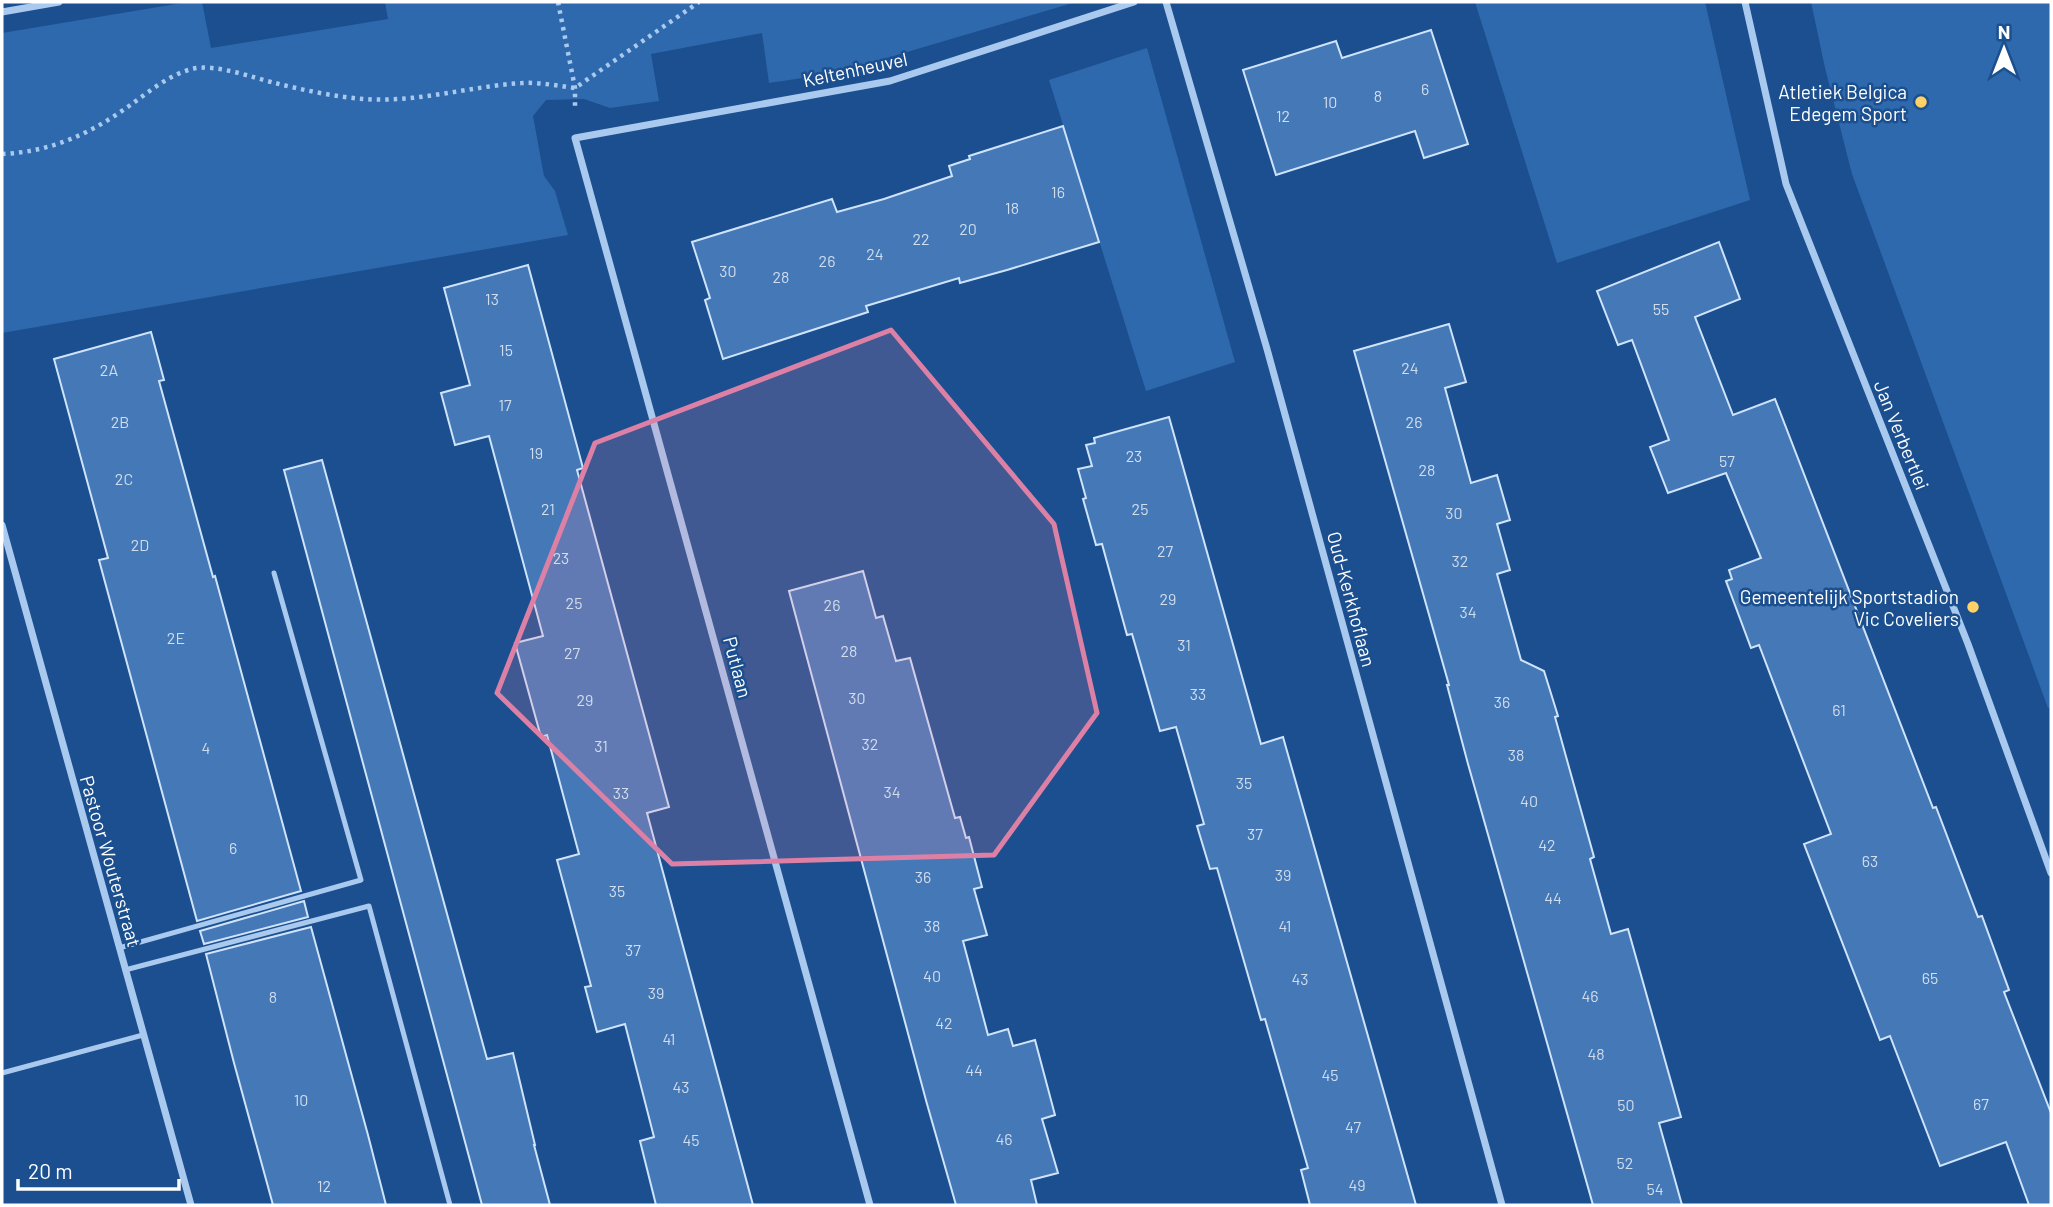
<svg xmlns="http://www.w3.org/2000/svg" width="2053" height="1207" font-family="Barlow,sans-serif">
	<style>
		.green { fill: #2e69ad }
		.building { fill: #4478b7; stroke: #cfe3fa; stroke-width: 2 }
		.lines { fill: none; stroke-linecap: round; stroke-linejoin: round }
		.path { stroke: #a9c9ee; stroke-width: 4.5; stroke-dasharray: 3.5 5; stroke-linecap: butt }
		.service { stroke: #a9c9ee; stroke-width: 5 }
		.minor { stroke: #a9c9ee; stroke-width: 7 }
		.marked { fill: #dd80a5; fill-opacity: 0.2; stroke: #dd80a5; stroke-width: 5; stroke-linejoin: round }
		.poi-dot { fill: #ffd166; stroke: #1b4f8f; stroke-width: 2.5 }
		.labels { text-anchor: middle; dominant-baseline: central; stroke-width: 5; stroke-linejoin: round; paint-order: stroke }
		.number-label { font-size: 16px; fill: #d0dded }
		.street-label { font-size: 19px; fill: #fff; stroke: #1b4f8f }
		.poi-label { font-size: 19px; fill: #fff; stroke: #1b4f8f; text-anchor: end }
	</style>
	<rect width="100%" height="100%" fill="#1b4f8f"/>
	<!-- green -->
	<g class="green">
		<path d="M188 2H202L211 48 388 19 385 2H1076L836 73 769 83 762 33 651 54 659 101 610 108 584 99 546 100 533 116 544 176 555 191 568 235 2 333V33Z"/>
		<path d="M1475 2H1705L1750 200 1557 263Z"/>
		<path d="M1811 2H2051V707L2048 708 1852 174 1825 68Z"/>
		<path d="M1147 48 1235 362 1146 391 1049 80Z"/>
	</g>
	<!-- building -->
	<g class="building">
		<path d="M1431 30 1468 144 1424 158 1415 131 1276 175 1243 70 1336 41 1342 58Z"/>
		<path d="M1063 126 1099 242 1007 270 960 283 959 278 866 306 868 312 723 359 705 300 710 298 692 242 832 199 837 212 884 199 952 176 949 166 970 159 969 156Z"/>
		<path d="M1719 242 1740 299 1695 317 1733 415 1775 399 1933 808 1936 807 1978 917 1982 916 2009 990 2004 992 2051 1113V1205H2029L2006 1142 1940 1166 1890 1036 1880 1040 1804 844 1831 834 1759 645 1751 648 1726 581 1732 579 1729 570 1761 558 1726 473 1668 493 1650 447 1669 440 1632 340 1618 345 1597 291Z"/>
		<path d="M528 265 583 468 577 470 669 807 647 813 753 1205H656L640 1141 654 1137 625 1024 597 1032 585 987 591 986 557 860 579 854 547 735 541 737 515 643 543 636 489 436 455 445 441 393 470 385 444 288Z"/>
		<path d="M1449 324 1466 382 1445 388 1471 483 1497 475 1510 520 1497 524 1510 570 1497 574 1521 660 1544 671 1558 716 1555 717 1594 857 1590 859 1611 934 1628 929 1681 1117 1659 1123 1682 1205H1593L1468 764 1447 685H1449L1354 351Z"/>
		<path d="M151 332 164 380 159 381 213 577 215 576 301 891 197 921 99 560 108 558 54 359Z"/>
		<path d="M1169 417 1261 744 1283 737 1416 1205H1310L1301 1170 1308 1168 1265 1019 1261 1020 1217 868 1210 869 1197 826 1204 824 1176 727 1160 731 1132 634 1127 635 1102 544 1096 545 1083 499 1086 498 1078 469 1092 466 1086 445 1095 443 1094 438Z"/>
		<path d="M322 460 487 1059 513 1053 535 1145H534L550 1205H482L284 470Z"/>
		<path d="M863 571 876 618 883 616 896 661 910 658 955 818 960 817 966 838 969 837 982 887 974 889 987 935 963 941 988 1035 1008 1029 1013 1046 1035 1040 1055 1115 1042 1119 1058 1173 1031 1180 1037 1205H956L927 1104 789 591Z"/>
		<path d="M304 901 308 917 204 944 200 931Z"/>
		<path d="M311 927 368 1135 386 1205H273L234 1063 206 954Z"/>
	</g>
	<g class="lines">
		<!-- path -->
		<g class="path">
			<path d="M558 2 575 88V108"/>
			<path d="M2 154C50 152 90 134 129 106 149 92 168 75 192 69 214 63 254 78 275 83 303 90 336 97 364 99 418 103 470 86 523 83 540 82 558 86 575 88L699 2"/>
		</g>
		<!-- service -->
		<g class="service">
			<path d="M119 948 361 880 274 573"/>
			<path d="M125 970 369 906 450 1205"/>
			<path d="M2 1073 143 1035"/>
		</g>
		<!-- minor -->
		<g class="minor">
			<path d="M1166 2 1267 349 1502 1205"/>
			<path d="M1745 2 1786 184 1968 644 2051 873"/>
			<path d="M2 12 59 2"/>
			<path d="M2 525 191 1205"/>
			<path d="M870 1205 575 138 890 81 1134 2"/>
		</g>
	</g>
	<!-- marked area -->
	<path class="marked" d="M891 330 1054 524 1097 713 994 855 672 864 497 693 595 443Z"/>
	<!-- markers -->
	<g class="poi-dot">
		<circle cx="1921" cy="102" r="7"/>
		<circle cx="1973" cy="607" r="7"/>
	</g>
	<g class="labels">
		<!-- number labels -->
		<g class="number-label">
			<text x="1425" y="88">6</text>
			<text x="1378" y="95">8</text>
			<text x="1330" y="101">10</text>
			<text x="1283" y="115">12</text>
			<text x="1058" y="191">16</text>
			<text x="1012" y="207">18</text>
			<text x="968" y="228">20</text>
			<text x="921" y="238">22</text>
			<text x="875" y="253">24</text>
			<text x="827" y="260">26</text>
			<text x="728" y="270">30</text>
			<text x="781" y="276">28</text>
			<text x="492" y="298">13</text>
			<text x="1661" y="308">55</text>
			<text x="506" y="349">15</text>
			<text x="1410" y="367">24</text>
			<text x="109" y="369">2A</text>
			<text x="505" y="404">17</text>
			<text x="120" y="421">2B</text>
			<text x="1414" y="421">26</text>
			<text x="536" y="452">19</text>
			<text x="1134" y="455">23</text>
			<text x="1727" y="460">57</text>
			<text x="1427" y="469">28</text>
			<text x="124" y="478">2C</text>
			<text x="548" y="508">21</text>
			<text x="1140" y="508">25</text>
			<text x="1454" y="512">30</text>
			<text x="140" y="544">2D</text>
			<text x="1165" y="550">27</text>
			<text x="561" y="557">23</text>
			<text x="1460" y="560">32</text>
			<text x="1168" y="598">29</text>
			<text x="574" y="602">25</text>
			<text x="832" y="604">26</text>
			<text x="1468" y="611">34</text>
			<text x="176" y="637">2E</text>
			<text x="1184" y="644">31</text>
			<text x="849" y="650">28</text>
			<text x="572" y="652">27</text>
			<text x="1198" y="693">33</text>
			<text x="857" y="697">30</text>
			<text x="585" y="699">29</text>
			<text x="1502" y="701">36</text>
			<text x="1839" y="709">61</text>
			<text x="870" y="743">32</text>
			<text x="601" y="745">31</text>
			<text x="206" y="747">4</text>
			<text x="1516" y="754">38</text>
			<text x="1244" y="782">35</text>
			<text x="892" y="791">34</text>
			<text x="621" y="792">33</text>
			<text x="1529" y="800">40</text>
			<text x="1255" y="833">37</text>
			<text x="1547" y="844">42</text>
			<text x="233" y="847">6</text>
			<text x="1870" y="860">63</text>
			<text x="1283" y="874">39</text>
			<text x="923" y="876">36</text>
			<text x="617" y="890">35</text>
			<text x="1553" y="897">44</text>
			<text x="932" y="925">38</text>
			<text x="1285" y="925">41</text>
			<text x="633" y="949">37</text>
			<text x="932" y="975">40</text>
			<text x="1930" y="977">65</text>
			<text x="1300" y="978">43</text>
			<text x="656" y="992">39</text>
			<text x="1590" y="995">46</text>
			<text x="273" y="996">8</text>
			<text x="944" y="1022">42</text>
			<text x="669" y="1038">41</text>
			<text x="1596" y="1053">48</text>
			<text x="974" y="1069">44</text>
			<text x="1330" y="1074">45</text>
			<text x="681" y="1086">43</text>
			<text x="301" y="1099">10</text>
			<text x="1981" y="1103">67</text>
			<text x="1626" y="1104">50</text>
			<text x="1353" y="1126">47</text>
			<text x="1004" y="1138">46</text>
			<text x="691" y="1139">45</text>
			<text x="1625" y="1162">52</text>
			<text x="1357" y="1184">49</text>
			<text x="324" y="1185">12</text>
			<text x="1655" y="1188">54</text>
		</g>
		<!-- street labels -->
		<g class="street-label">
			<text transform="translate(855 69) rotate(-12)">Keltenheuvel</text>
			<text transform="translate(1902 435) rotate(68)">Jan Verbertlei</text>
			<text transform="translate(1352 599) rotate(75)">Oud-Kerkhoflaan</text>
			<text transform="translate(738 667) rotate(75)">Putlaan</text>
			<text transform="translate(111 861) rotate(74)">Pastoor Wouterstraat</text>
		</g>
		<!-- poi labels -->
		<g class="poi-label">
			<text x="1907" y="91">Atletiek Belgica<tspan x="1907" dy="22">Edegem Sport</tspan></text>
			<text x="1959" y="596">Gemeentelijk Sportstadion<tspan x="1959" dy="22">Vic Coveliers</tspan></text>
		</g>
	</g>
	<!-- border -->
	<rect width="2053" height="1207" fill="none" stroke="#ffffff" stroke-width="7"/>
	<!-- north arrow -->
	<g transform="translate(2004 49)" stroke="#1b4f8f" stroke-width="5" paint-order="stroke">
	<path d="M0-5L12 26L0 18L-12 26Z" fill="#ffffff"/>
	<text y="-10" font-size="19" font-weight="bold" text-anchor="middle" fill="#ffffff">N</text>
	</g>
	<!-- scale -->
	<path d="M18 1179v10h161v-10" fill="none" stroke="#ffffff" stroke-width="3.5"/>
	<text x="28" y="1179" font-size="21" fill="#ffffff" stroke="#1b4f8f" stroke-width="5" paint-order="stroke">20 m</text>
</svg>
